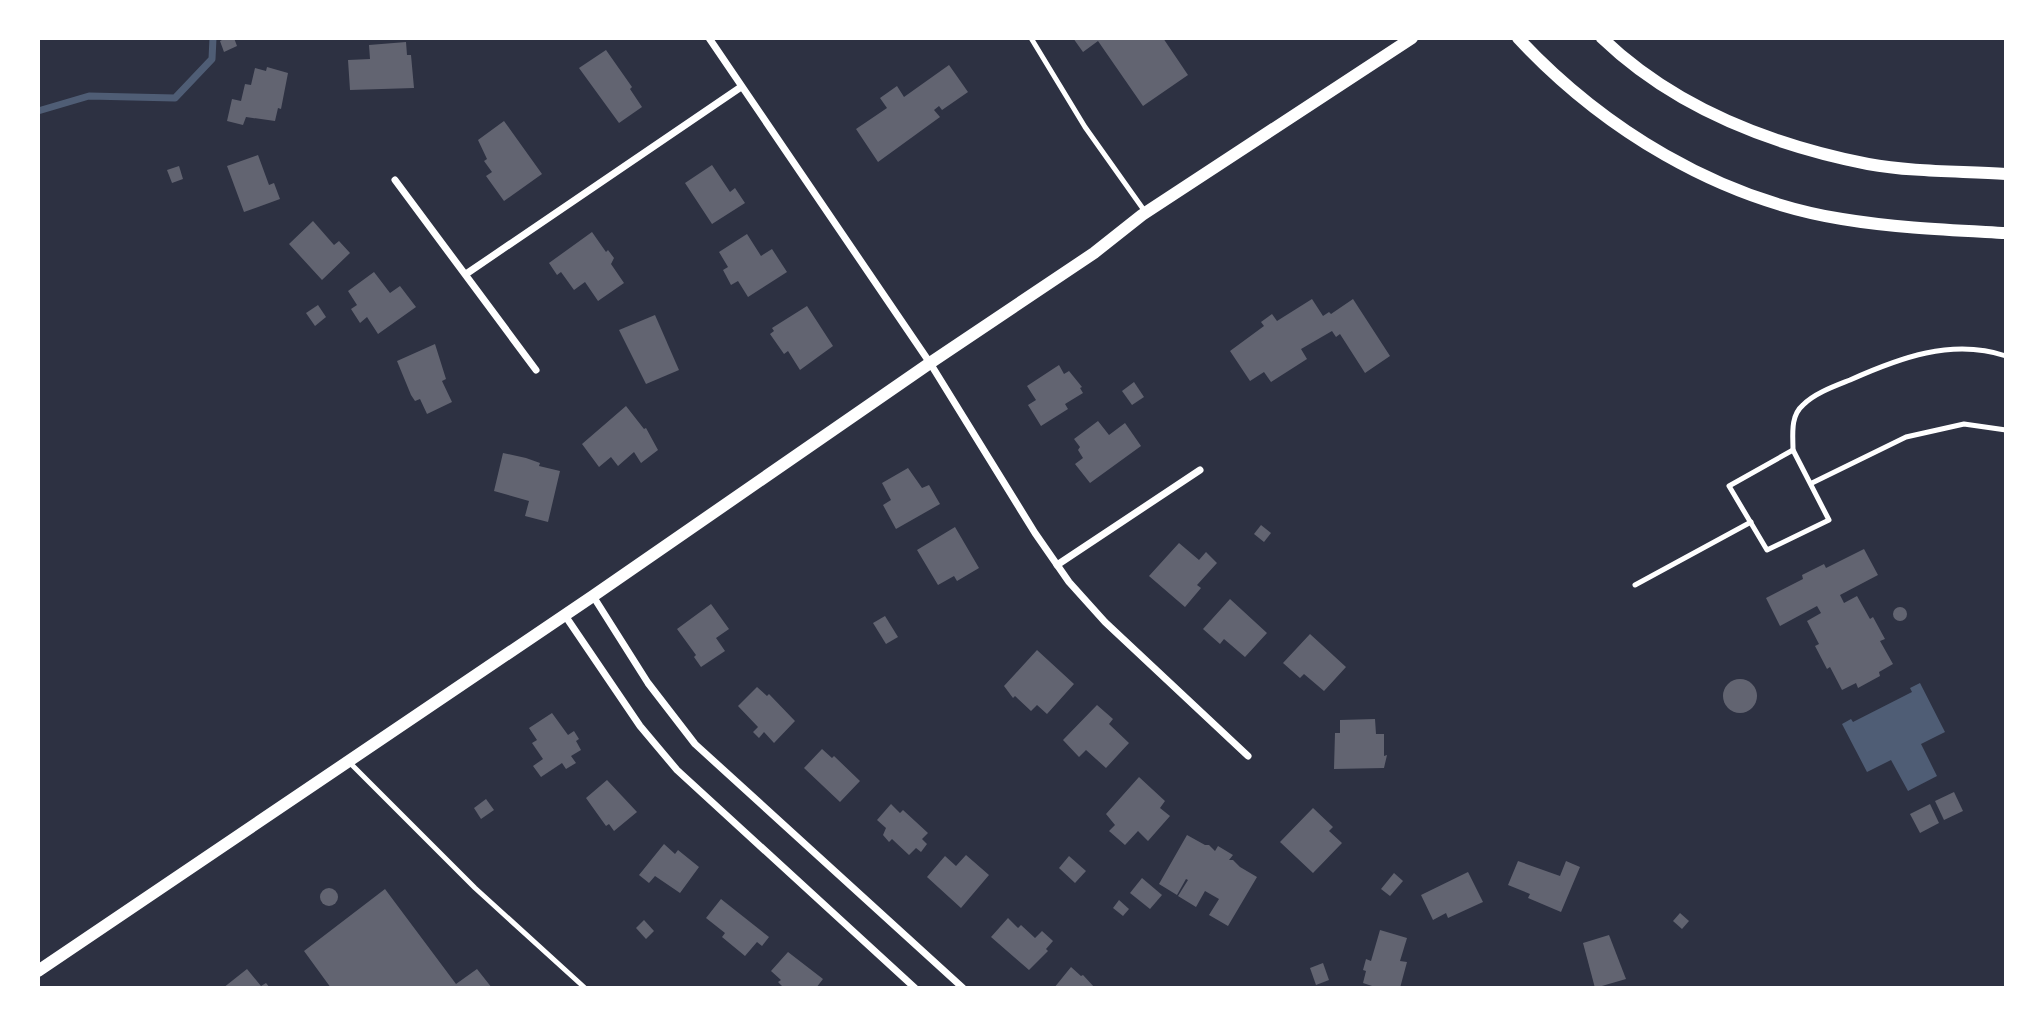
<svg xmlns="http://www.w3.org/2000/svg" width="2044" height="1026" font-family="'DejaVu Sans',sans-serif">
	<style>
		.water { fill: #4f5d75 }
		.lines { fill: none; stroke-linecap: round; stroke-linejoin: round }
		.stream { stroke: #4f5d75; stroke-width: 7 }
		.building { fill: #626471 }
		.service { stroke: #fff; stroke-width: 5 }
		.minor { stroke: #fff; stroke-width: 7 }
		.tertiary { stroke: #fff; stroke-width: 12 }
	</style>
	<rect width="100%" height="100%" fill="#2d3142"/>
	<!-- water -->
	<path class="water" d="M1920 683 1945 732 1921 744 1937 776 1908 791 1891 760 1867 772 1842 724 1851 719 1853 722 1912 692 1910 688Z"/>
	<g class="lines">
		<!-- stream -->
		<path class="stream" d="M38 111 89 96 175 98 212 59 213 38"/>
	</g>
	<!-- building -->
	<g class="building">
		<path d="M226 38H234L237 46 224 52 220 41Z"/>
		<path d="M1073 38H1163L1188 75 1143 106 1098 41 1083 52Z"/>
		<path d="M406 42 407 55H411L414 88 350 90 348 60 370 59 369 45Z"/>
		<path d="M606 50 632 87 630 89 642 107 619 123 579 68Z"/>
		<path d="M949 65 968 92 942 110 939 106 934 110 940 117 878 162 856 129 887 108 880 98 897 86 904 97Z"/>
		<path d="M267 67 288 73 281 109 278 108 275 121 246 117 243 125 227 121 232 99 241 101 245 84 251 85 255 68 266 71Z"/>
		<path d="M504 121 542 174 504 201 486 176 492 172 484 161 487 159 478 140Z"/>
		<path d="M258 155 269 185 274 183 280 199 244 212 227 166Z"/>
		<path d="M712 165 730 192 735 188 745 203 712 224 685 183Z"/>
		<path d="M179 166 183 179 172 183 167 170Z"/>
		<path d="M313 221 334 245 339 241 350 253 322 280 289 244Z"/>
		<path d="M592 232 606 252 608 250 614 258 611 264 624 283 598 301 585 282 574 290 561 272 557 275 549 263Z"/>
		<path d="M747 234 761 256 772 249 787 272 748 297 738 281 731 285 723 270 728 267 719 252Z"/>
		<path d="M374 272 390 293 400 286 416 307 378 334 367 317 360 323 351 309 357 305 348 291Z"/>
		<path d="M1312 299 1323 316 1329 312 1331 314 1353 299 1390 356 1365 373 1340 334 1336 337 1332 331 1301 349 1307 359 1271 382 1264 372 1250 381 1230 351 1264 326 1261 322 1272 314 1277 321Z"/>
		<path d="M318 305 326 317 315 326 306 313Z"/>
		<path d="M807 306 833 346 800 370 788 351 784 354 770 334 774 331 772 328Z"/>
		<path d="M655 315 679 370 646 384 619 330Z"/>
		<path d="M435 344 446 379 442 381 452 402 427 414 420 399 415 401 411 395 397 361Z"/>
		<path d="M1059 365 1064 374 1069 371 1082 387 1080 388 1083 393 1065 404 1068 409 1041 426 1028 405 1036 400 1027 386Z"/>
		<path d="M1134 382 1144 397 1132 405 1122 391Z"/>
		<path d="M626 406 644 429 646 428 658 450 641 463 634 452 618 466 611 457 599 467 582 444Z"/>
		<path d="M1098 421 1109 435 1125 423 1141 446 1090 483 1075 464 1083 458 1078 450 1080 447 1074 439Z"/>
		<path d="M503 453 526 458 540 463 539 466 560 471 548 522 525 516 529 501 494 491Z"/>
		<path d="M908 468 922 488 929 485 940 504 896 529 883 505 891 500 882 483Z"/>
		<path d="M1261 525 1271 533 1264 542 1254 534Z"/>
		<path d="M955 527 979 568 957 581 954 576 938 585 917 550Z"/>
		<path d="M1179 543 1199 560 1206 552 1217 563 1197 585 1201 588 1185 607 1149 576Z"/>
		<path d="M1864 549 1878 575 1840 595 1844 603 1857 596 1870 619 1873 617 1885 639 1880 641 1893 664 1879 672 1880 676 1858 688 1856 683 1842 690 1830 667 1827 669 1815 646 1819 644 1807 621 1821 613 1817 606 1780 626 1766 598 1803 579 1802 575 1824 564 1826 568Z"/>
		<path d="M1230 599 1267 633 1245 657 1224 639 1220 644 1203 629Z"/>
		<path d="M711 604 729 629 716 638 725 651 701 667 694 657 696 655 677 629Z"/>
		<circle cx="1900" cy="614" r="7"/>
		<path d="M885 616 898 637 886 644 873 623Z"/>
		<path d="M1310 634 1346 667 1324 691 1304 674 1300 678 1283 663Z"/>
		<path d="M1037 650 1074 684 1047 714 1037 705 1031 711 1015 696 1013 698 1004 686Z"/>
		<circle cx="1740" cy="696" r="17"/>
		<path d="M757 687 767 696 769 694 795 721 774 743 764 732 759 738 753 732 758 727 738 706Z"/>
		<path d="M1097 705 1113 719 1109 724 1129 743 1106 768 1086 750 1079 757 1063 740Z"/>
		<path d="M552 713 568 735 574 731 579 739 576 741 581 750 571 756 576 763 566 769 562 763 541 777 533 766 543 759 532 743 537 740 529 728Z"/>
		<path d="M1375 719 1376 734H1384V756L1387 755 1384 768 1334 769 1335 733H1340V720Z"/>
		<path d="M822 749 832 758 834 756 860 781 840 802 804 768Z"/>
		<path d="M1139 777 1165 801 1160 808 1170 816 1148 841 1138 831 1125 845 1109 831 1115 825 1106 814Z"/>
		<path d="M607 780 637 812 614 831 609 824 606 826 586 798Z"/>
		<path d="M1954 792 1963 811 1944 820 1935 801Z"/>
		<path d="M486 799 494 810 481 819 474 808Z"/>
		<path d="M891 804 900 813 903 810 928 833 922 839 927 844 921 852 916 848 909 855 892 839 889 842 883 835 886 828 877 820Z"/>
		<path d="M1930 804 1939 823 1920 833 1910 814Z"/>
		<path d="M1313 808 1333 827 1329 831 1342 843 1313 873 1280 842Z"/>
		<path d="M1187 835 1205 845H1209L1215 851 1218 846 1233 855 1229 860H1233L1240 867 1257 877 1228 926 1209 915 1219 899 1205 891 1196 907 1178 896 1188 880 1186 879 1177 895 1159 884Z"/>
		<path d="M664 844 675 854 678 850 699 867 680 893 655 876 649 883 639 875Z"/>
		<path d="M966 855 989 875 961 908 927 877 945 856 956 866Z"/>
		<path d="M1069 856 1086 871 1075 883 1059 868Z"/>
		<path d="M1518 861 1560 876 1566 861 1580 867 1561 912 1528 898 1530 894 1508 885Z"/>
		<path d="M1468 872 1483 902 1448 918 1446 913 1433 920 1421 895Z"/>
		<path d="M1394 873 1403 881 1390 896 1381 889Z"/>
		<path d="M1142 878 1162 895 1150 909 1130 893Z"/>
		<circle cx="329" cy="897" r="9"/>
		<path d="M385 889 456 984 477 969 492 988H331L304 951Z"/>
		<path d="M721 899 769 937 762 946 757 942 745 956 722 937 725 933 706 918Z"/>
		<path d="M1119 900 1129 909 1123 916 1113 908Z"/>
		<path d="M1680 913 1689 921 1682 929 1673 921Z"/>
		<path d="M1008 918 1018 928 1021 925 1035 938 1042 931 1053 941 1046 949 1048 951 1029 970 991 937Z"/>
		<path d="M644 920 654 931 646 939 636 928Z"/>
		<path d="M1380 930 1407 938 1400 961 1407 962 1400 988H1378L1363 983 1366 971 1363 970 1366 959 1371 961Z"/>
		<path d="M1609 935 1626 979 1595 988 1583 943Z"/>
		<path d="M788 952 823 979 816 988H784L778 982 781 980 771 971Z"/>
		<path d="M1323 963 1329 980 1316 985 1310 968Z"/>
		<path d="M1071 967 1081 976 1083 975 1095 988H1054Z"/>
		<path d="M247 969 261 986 266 983 270 988H223Z"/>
	</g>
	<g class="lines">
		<!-- service -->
		<g class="service">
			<path d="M1031 38 1085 127 1146 213"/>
			<path d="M1793 450 1829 520 1767 550 1729 486Z"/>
			<path d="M1793 450C1793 435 1790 416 1803 405 1815 393 1835 386 1850 380 1899 358 1952 338 2006 356"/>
			<path d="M1812 483 1906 437 1964 424 2006 430"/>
			<path d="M1635 585 1751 522"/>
			<path d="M349 762 475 888 585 988"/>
		</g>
		<!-- minor -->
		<g class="minor">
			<path d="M709 38 930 363 1035 533 1069 582 1105 622 1248 756"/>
			<path d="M395 180 536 370"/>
			<path d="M466 274 741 87"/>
			<path d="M1057 565 1200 470"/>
			<path d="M593 596 648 683 695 744 963 988"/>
			<path d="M564 614 640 726 677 770 915 988"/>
		</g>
		<!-- tertiary -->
		<g class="tertiary">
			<path d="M1518 38C1603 129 1718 199 1842 219 1896 228 1951 230 2006 233"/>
			<path d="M1602 38C1674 107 1772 145 1868 164 1913 172 1960 171 2006 174"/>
			<path d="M38 971 593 596 930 363 1094 253 1142 215 1412 38"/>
		</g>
	</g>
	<!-- border -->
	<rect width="2044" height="1026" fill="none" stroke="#ffffff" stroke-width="80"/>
</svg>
